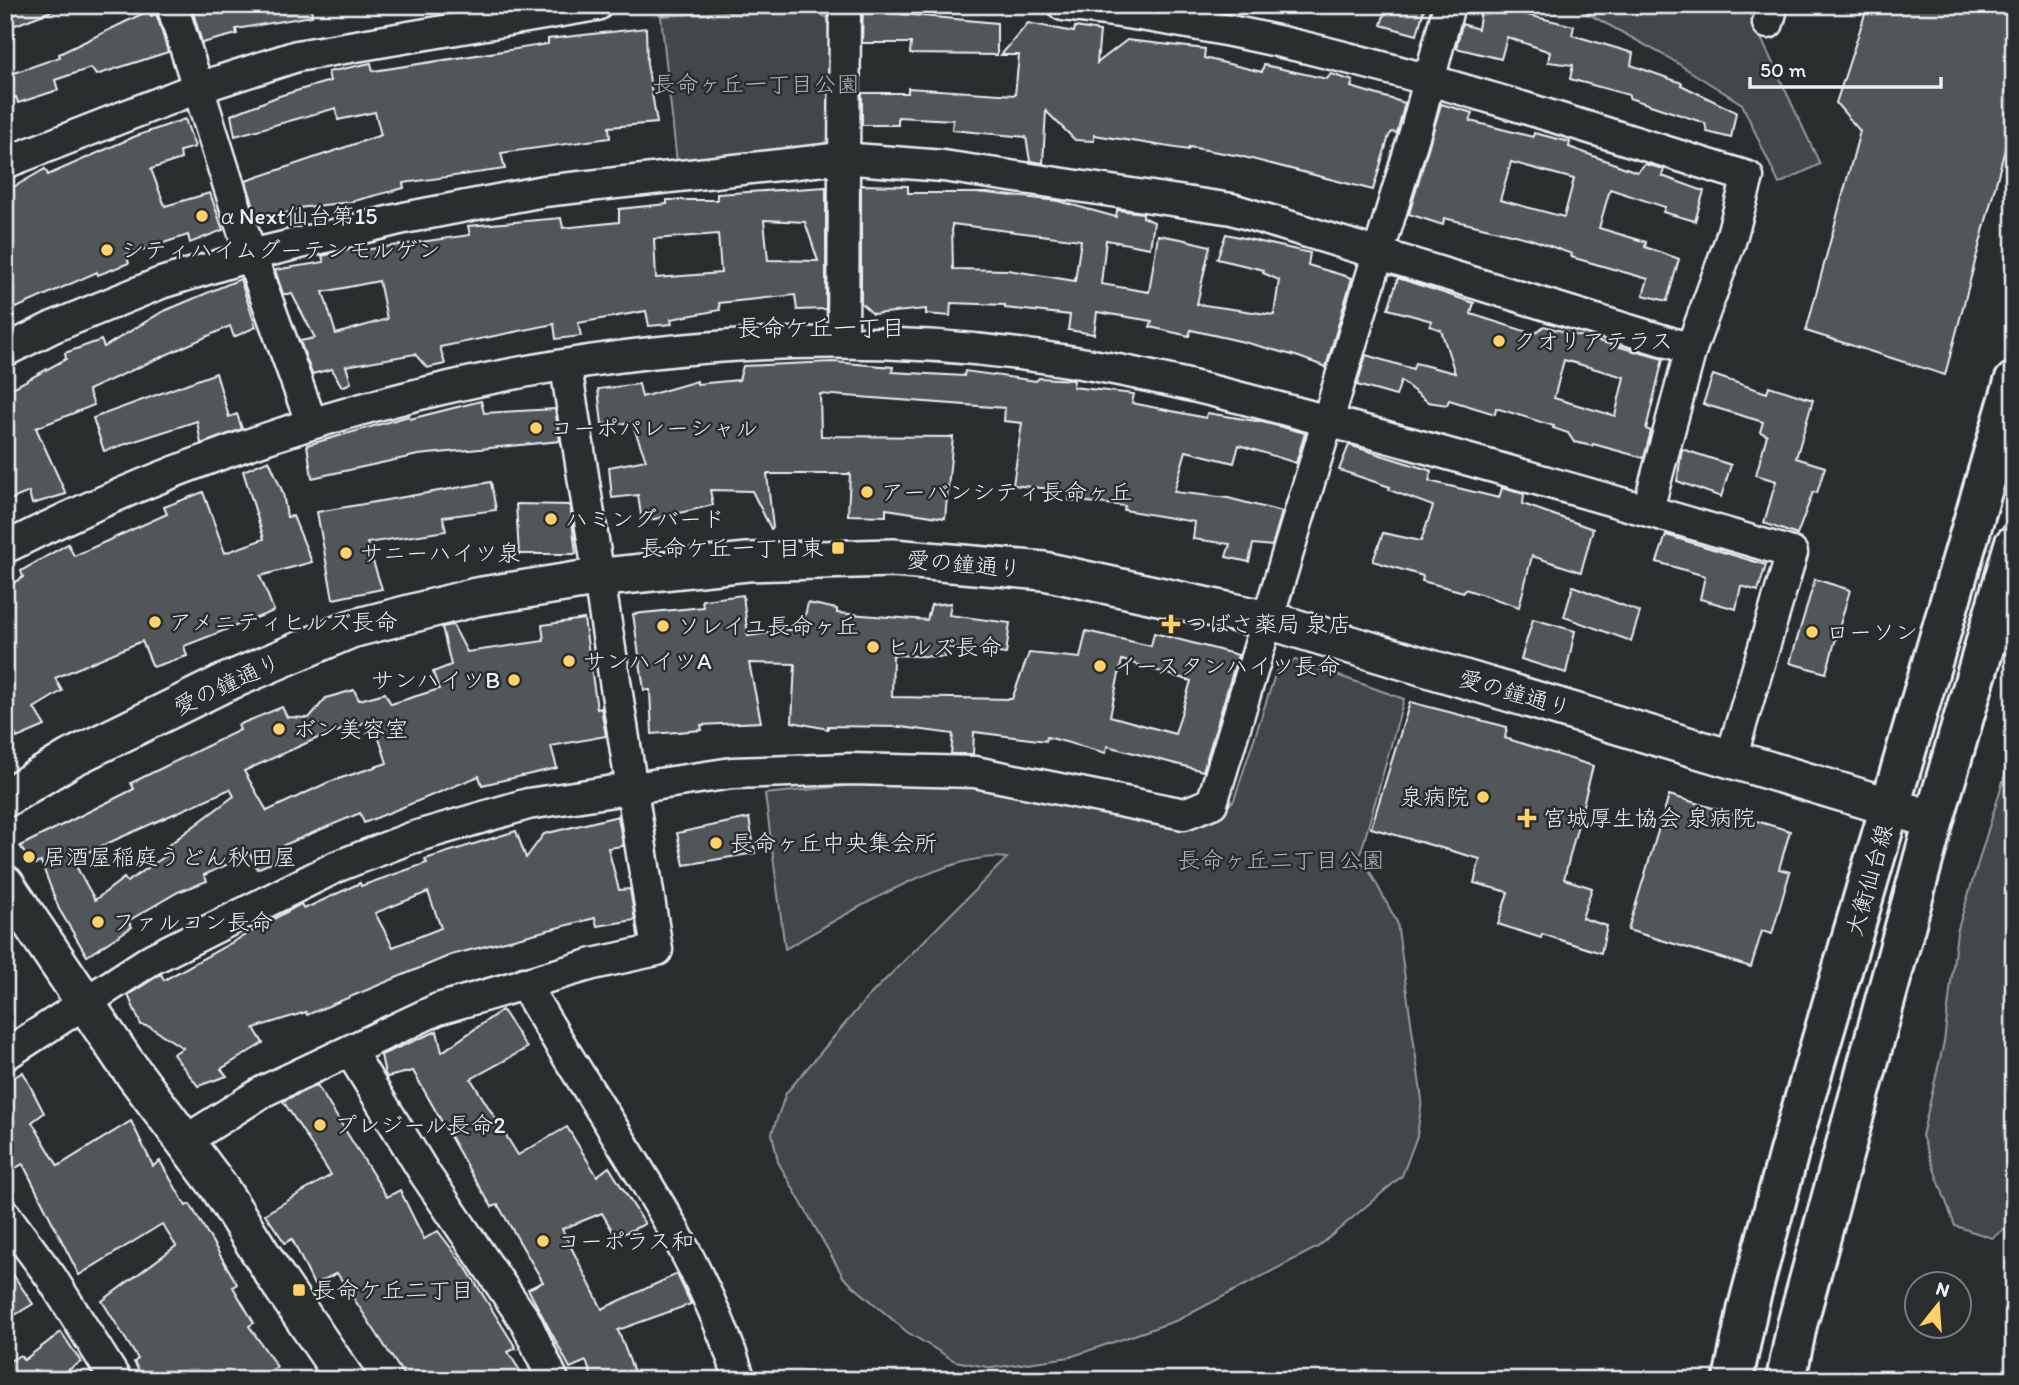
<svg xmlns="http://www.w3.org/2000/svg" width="2019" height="1385" font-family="Itim,'Klee One',sans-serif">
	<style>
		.green { fill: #424648; stroke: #959ca0; stroke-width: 2 }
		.building { fill: #535759; stroke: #e8f1f8; stroke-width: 2; fill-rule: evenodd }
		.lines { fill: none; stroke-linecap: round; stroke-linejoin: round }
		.minor-casing { stroke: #e8f1f8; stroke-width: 35 }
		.tertiary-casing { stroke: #e8f1f8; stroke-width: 42 }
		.secondary-casing { stroke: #e8f1f8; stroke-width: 44 }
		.minor { stroke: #2a2d2e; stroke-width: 30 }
		.tertiary { stroke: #2a2d2e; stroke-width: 37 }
		.secondary { stroke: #2a2d2e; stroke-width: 38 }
		.poi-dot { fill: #ffd166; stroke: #2a2d2e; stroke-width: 2.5 }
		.labels { text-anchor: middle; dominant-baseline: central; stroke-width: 5; stroke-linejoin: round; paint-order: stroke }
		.park-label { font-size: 23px; fill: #aeb5ba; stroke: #2a2d2e }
		.poi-label { font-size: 23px; fill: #e8f1f8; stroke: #2a2d2e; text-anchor: start }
		.street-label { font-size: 23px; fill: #e8f1f8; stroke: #2a2d2e }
		.neighbourhood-label { font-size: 24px; fill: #e8f1f8; stroke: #2a2d2e }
	</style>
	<rect width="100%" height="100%" fill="#2a2d2e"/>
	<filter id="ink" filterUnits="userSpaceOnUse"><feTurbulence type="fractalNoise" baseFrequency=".0143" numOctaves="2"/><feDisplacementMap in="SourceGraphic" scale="14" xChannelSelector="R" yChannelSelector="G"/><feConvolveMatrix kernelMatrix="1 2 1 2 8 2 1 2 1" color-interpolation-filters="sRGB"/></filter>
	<g filter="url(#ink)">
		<!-- green -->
		<g class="green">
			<path d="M1572 5H1752L1760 36 1820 164 1779 184 1742 104 1669 58Z"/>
			<path d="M808 7 828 18 833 134 813 154 677 163 661 16Z"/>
			<path d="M1295 660 1404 699 1359 859 1370 872 1397 922 1422 1100 1417 1136 1402 1176 1318 1247 1178 1320 1070 1357 992 1368 955 1361 907 1332 844 1278 778 1162 772 1133 786 1093 867 998 1007 858C948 849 837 920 785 949L765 794 895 781 975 784 1219 816 1234 800 1276 672Z"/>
			<path d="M2014 745V1222L1992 1238 1955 1226 1922 1136 1944 1042 1957 932Z"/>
		</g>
		<!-- building -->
		<g class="building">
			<path d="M5 5H62V7L5 29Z"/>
			<path d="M217 5H311L312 16 236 29 237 34 202 43 193 12Z"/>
			<path d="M1387 5H1425L1417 35 1381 25Z"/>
			<path d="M1482 5H1512L1511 11 1574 26 1572 35 1633 53 1631 65 1682 83 1681 85 1736 112 1731 138 1707 132 1705 123 1629 98V95L1570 79 1573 65 1548 62 1550 52 1507 37 1501 59 1456 48 1462 24 1478 29Z"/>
			<path d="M1868 5H2014V115L1945 375 1806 331 1860 131 1836 103Z"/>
			<path d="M863 6 902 7V14L997 23V55L910 54 911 43H862Z"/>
			<path d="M150 10 151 16 156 14 159 22 168 52 96 75 91 68 55 80 58 90 18 103 16 97 5 101V76L60 57 59 54Z"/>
			<path d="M1028 23 1074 32 1075 27 1100 31 1097 63 1127 40 1205 49 1204 58 1262 72 1264 65 1327 79 1331 74 1353 81 1351 87 1405 103 1397 133 1392 132 1389 136 1373 190 1240 156 1189 147 1188 150 1094 135V141L1075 140 1046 111 1043 163 1030 161 1026 137 952 130 953 120 898 117V125H862V93H908V88L1015 95 1019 55H1001Z"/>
			<path d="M646 28 647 64 657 123 609 127 610 138 501 153 505 169 403 183 404 188 350 202 298 208 260 224 257 217 246 181 381 135 375 112 338 120 336 108 235 136 231 115 279 96 330 81 328 72 371 63 373 71 548 44V39Z"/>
			<path d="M1441 104 1473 113 1470 121 1533 137 1534 133 1570 142 1569 147 1637 172 1645 164 1664 169 1662 176 1704 191 1695 221 1663 212 1665 207 1610 189 1599 228 1646 242 1645 247 1679 259 1667 301 1643 295 1648 279 1571 257 1572 254 1531 239 1444 218 1443 225 1409 214ZM1511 162 1574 179 1564 217 1500 200Z"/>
			<path d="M185 119 195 147 180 151 181 159 151 169 165 206 210 193 223 230 190 243 188 235 126 255 129 263 98 275 97 272 5 313V192L45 169 48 175 136 136Z"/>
			<path d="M861 185 908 186V193H987L1058 201 1116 217 1117 210 1143 213V217L1154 222 1150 248 1106 240 1101 284 1149 292 1158 235 1181 239 1210 246 1197 304 1274 315 1279 280 1263 273 1264 270 1217 259 1226 234 1310 253 1308 265 1352 278 1326 367 1296 356 1244 342 1191 330 1189 336 1150 327 1152 321 1097 312 1094 334 1068 330 1070 315 1005 308V305L951 303 950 316 926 314V309L873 314 861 303ZM952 224 1081 240 1075 281 1008 270 953 269Z"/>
			<path d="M826 187V309L797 310 795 295 719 303 720 310 671 319 672 324 649 326 646 311 578 323 581 336 556 339 554 324 440 347 445 364 427 368 415 354 346 366 351 383 342 387 332 369 312 374 300 341 315 338 292 294H283L275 270 324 262 322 256 363 246 364 250 470 235 468 226 561 218 563 228 619 222V209L667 204V200H717V194ZM764 220 805 222 818 261 768 260ZM718 234 721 273 656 278 654 239ZM379 281 387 319 336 334 323 292Z"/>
			<path d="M1398 278 1474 303 1471 314 1534 334 1544 326 1663 359 1646 429 1651 431 1644 458 1593 444 1592 446 1574 442 1568 433 1553 428 1554 426 1496 408 1495 414 1449 400 1447 405 1428 402 1401 381 1396 396 1357 385 1366 355 1413 369 1415 363 1455 373 1441 330 1430 326 1432 321 1388 309ZM1564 360 1624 377 1615 416 1554 398Z"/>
			<path d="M240 279 256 327 234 337 230 326 88 390 94 405 36 428 66 494 32 504 29 492 5 502V392L66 359 65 353 101 340 104 347 162 312Z"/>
			<path d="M833 362 893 367 892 372 964 376 965 371 1036 381 1039 378 1074 380 1073 387 1134 394 1132 403 1206 418 1207 413 1262 422 1305 433 1296 463 1239 445 1234 463 1186 451 1174 492 1228 498 1282 512 1272 546 1253 544 1249 562 1226 557 1230 544 1193 539 1195 522 1124 510 1125 506 1069 500 1070 491 1013 485 1022 423 1004 421 1005 408 820 394 821 436 953 437 945 518 886 509V516L848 515 850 474H767L773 528 771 529 752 491 710 490 713 505 642 522 638 495 612 498 609 467 646 460 632 423 602 424 598 389 639 384 642 397 697 381V384L739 380 743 366Z"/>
			<path d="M216 373 229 417 237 414 242 429 201 444 197 421 104 451 93 418Z"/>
			<path d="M1713 375 1767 393 1769 386 1813 400 1796 458 1825 467 1817 493 1813 492 1797 535 1764 523 1776 481 1756 475 1767 435 1760 432 1763 422 1703 404Z"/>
			<path d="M481 401 484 413 555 409 560 441 418 455 312 478 307 445 409 416 410 419Z"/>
			<path d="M1349 445 1432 471 1429 481 1499 498 1502 488 1524 494 1523 504 1593 529 1581 572 1532 556 1519 607 1465 589 1464 592 1422 581 1423 576 1373 561 1383 533 1421 541 1433 506 1389 490 1390 487 1339 470Z"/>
			<path d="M1682 449 1731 465 1721 497 1677 481Z"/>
			<path d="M269 460 283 493 287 517 293 516 312 562 260 576 274 611 184 646 187 656 153 667 142 641 55 678 62 691 34 708 45 726 17 738 5 714V588L23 577 21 571 68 544 74 556 167 514 164 507 203 492 225 553 264 539 243 471Z"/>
			<path d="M491 482 496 510 443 517 446 531 367 543 382 589 333 599 317 512Z"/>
			<path d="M516 504 570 505 576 554H519Z"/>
			<path d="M1666 535 1766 565 1758 591 1741 586 1736 609 1700 599 1705 576 1657 562Z"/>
			<path d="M1815 579 1850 590 1826 673 1790 663Z"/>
			<path d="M1573 586 1640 612 1631 641 1564 617Z"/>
			<path d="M743 595 748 636 802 628 808 603 837 609V613L927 620 931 605 951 603 949 615 1010 623 1006 654 945 647 944 657 893 655 892 697 1012 699 1029 653 1080 658 1086 631 1151 646 1154 633 1238 655 1203 771 1107 746 1106 753 1047 737 1046 741 974 732 973 754H951L953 734 901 727 828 726V729L792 722 795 664 749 663 761 722 701 725 702 730 652 734 650 690H644L633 614 703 607 702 600ZM1122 660 1191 681 1175 734 1110 716Z"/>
			<path d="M584 619 597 709 601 708 606 736 551 746 557 768 482 785 479 776 364 823 360 813 284 845 289 855 257 869 250 854 204 875 207 881 178 892 128 921 132 927 87 956 59 909 41 862 32 865 20 846 134 789 131 783 240 730 238 725 282 707 287 717 309 718 326 698 354 690 359 700 385 693 391 704 439 689 433 672 451 665 442 627 453 625 467 652 544 641 542 625ZM373 720 387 763 329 782 267 811 244 771 320 737ZM230 789 234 796 166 847 170 853 127 882 124 878 95 900 72 859Z"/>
			<path d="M1533 619 1575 631 1566 673 1521 659Z"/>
			<path d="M1410 702 1507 727 1505 738 1593 766 1564 879 1592 888 1582 918 1607 926 1601 953 1542 934 1541 938 1498 924 1508 892 1474 883 1480 859 1371 828Z"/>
			<path d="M1669 795 1790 831 1779 869 1790 872 1772 934 1762 931 1751 967 1628 930Z"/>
			<path d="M618 816 623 846 608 848 619 890 630 889 635 920 597 926 595 918 451 955 307 1015 306 1012 254 1028 263 1043 221 1069 227 1076 198 1086 173 1054 183 1048 150 1027 141 1025 128 995 161 974 164 980 301 904 304 909 360 883 361 886 427 863 425 859 516 831 526 858 544 834ZM428 892 441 928 393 947 375 913Z"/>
			<path d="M749 818 755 853 684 865 677 833Z"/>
			<path d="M502 1010 527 1048 471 1079 518 1155 567 1127 597 1176 609 1167 645 1224 616 1237 602 1213 562 1229 602 1309 677 1274 691 1304 618 1330 637 1380H593L586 1361 570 1368 528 1289 543 1282 498 1205 492 1207 472 1175 413 1071 387 1077 385 1074 381 1055 437 1031 442 1052Z"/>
			<path d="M23 1072 44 1113 32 1122 58 1166 131 1121 153 1166 160 1161 186 1206 190 1204 206 1231 237 1284 233 1287 254 1323 249 1326 277 1367 254 1380H144L134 1362 138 1359 102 1301 176 1246 162 1224 79 1275 23 1164 5 1174V1083Z"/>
			<path d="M317 1085 387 1197 400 1190 424 1239 438 1231 466 1268 516 1348 508 1352 526 1380H407L337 1273 314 1285 292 1239 285 1243 265 1214 331 1175 283 1101Z"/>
			<path d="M5 1263 33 1304 5 1321Z"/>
			<path d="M61 1332 81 1362 52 1380H48L43 1372 35 1377 37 1380H5V1364L20 1355 24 1360Z"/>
		</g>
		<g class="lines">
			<!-- minor casing -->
			<g class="minor-casing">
				<g id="minor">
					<path d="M172 5 251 256 311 422"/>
					<path d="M1063 5C1298 29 1524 109 1748 177L1730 242 1691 349 1648 509"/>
					<path d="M1768 23 1773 5"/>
					<path d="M5 163 192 90 297 56 597 5"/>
					<path d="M843 340 845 5"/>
					<path d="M5 351 53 327 161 283 263 252 404 218 544 191 842 158 943 166 1232 209 1691 349"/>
					<path d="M5 548C327 384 716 303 1075 362 1188 381 1298 413 1409 443 1537 479 1665 515 1792 553L1731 758"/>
					<path d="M524 983C598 1115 694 1234 740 1380"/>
					<path d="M350 1051 425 1174 526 1322 553 1380"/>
					<path d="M5 1055 152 959 338 866 411 838 528 804 732 773 850 769 975 772 1184 814 1212 803 1417 126 1449 5"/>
					<path d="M185 1141 264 1091 438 1009 593 964 657 950 566 367"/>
					<path d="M5 1215 51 1277 116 1380"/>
				</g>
			</g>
			<!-- tertiary casing -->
			<g class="tertiary-casing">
				<g id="tertiary">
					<path d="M5 798 71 758 222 684 351 629 476 597 595 578 747 562 893 558 1044 571 1268 620 1934 820"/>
					<path d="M5 884 123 1059 219 1187 277 1279 346 1380"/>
				</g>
			</g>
			<!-- secondary casing -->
			<g class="secondary-casing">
				<g id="secondary">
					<path d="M1733 1380 1748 1307 1789 1152 2014 382"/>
					<path d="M1786 1380 1797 1325 1934 820 2014 545"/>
				</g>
			</g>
			<!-- minor -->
			<use href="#minor" class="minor"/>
			<!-- tertiary -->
			<use href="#tertiary" class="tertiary"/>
			<!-- secondary -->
			<use href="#secondary" class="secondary"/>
		</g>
	</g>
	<!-- markers -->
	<g class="poi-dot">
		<circle cx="202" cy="216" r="7"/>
		<circle cx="107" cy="250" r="7"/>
		<circle cx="1499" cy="341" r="7"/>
		<circle cx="536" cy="428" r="7"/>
		<circle cx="867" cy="492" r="7"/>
		<circle cx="551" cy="519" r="7"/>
		<rect x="831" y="541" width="14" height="14" rx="3.5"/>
		<circle cx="346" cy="553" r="7"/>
		<circle cx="155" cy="622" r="7"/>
		<path d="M1167.5 613.5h7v7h7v7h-7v7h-7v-7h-7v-7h7z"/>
		<circle cx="663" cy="626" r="7"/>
		<circle cx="1812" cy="632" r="7"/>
		<circle cx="873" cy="647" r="7"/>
		<circle cx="569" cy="661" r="7"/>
		<circle cx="1100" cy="666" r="7"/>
		<circle cx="514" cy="680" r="7"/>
		<circle cx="279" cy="729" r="7"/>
		<circle cx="1483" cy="797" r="7"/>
		<path d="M1523.5 807.5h7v7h7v7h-7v7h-7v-7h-7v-7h7z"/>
		<circle cx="716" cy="843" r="7"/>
		<circle cx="29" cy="857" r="7"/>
		<circle cx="98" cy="922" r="7"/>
		<circle cx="320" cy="1125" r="7"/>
		<circle cx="543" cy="1241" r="7"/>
		<rect x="292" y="1283" width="14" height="14" rx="3.5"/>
	</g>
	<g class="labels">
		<!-- park labels -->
		<g class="park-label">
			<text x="756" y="84">長命ヶ丘一丁目公園</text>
			<text x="1281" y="860">長命ヶ丘二丁目公園</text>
		</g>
		<!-- poi labels -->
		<g class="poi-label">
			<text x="216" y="216">αNext仙台第15</text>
			<text x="121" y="250">シティハイムグーテンモルゲン</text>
			<text x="1513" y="341">クオリアテラス</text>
			<text x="550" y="428">コーポパレーシャル</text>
			<text x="881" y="492">アーバンシティ長命ヶ丘</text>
			<text x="565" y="519">ハミングバード</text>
			<text x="824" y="548" text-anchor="end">長命ケ丘一丁目東</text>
			<text x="360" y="553">サニーハイツ泉</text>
			<text x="169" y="622">アメニティヒルズ長命</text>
			<text x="1185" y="624">つばさ薬局 泉店</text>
			<text x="677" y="626">ソレイユ長命ヶ丘</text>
			<text x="1826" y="632">ローソン</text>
			<text x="887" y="647">ヒルズ長命</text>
			<text x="583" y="661">サンハイツA</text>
			<text x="1114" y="666">イースタンハイツ長命</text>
			<text x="500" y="680" text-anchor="end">サンハイツB</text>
			<text x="293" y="729">ボン美容室</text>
			<text x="1469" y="797" text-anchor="end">泉病院</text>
			<text x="1543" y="818">宮城厚生協会 泉病院</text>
			<text x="730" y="843">長命ヶ丘中央集会所</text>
			<text x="43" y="857">居酒屋稲庭うどん秋田屋</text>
			<text x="112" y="922">ファルコン長命</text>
			<text x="334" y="1125">プレジール長命2</text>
			<text x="557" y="1241">コーポラス和</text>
			<text x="313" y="1290">長命ケ丘二丁目</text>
		</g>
		<!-- street labels -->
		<g class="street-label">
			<text transform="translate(964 564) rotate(5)">愛の鐘通り</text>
			<text transform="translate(227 684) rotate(-25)">愛の鐘通り</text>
			<text transform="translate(1515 693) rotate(16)">愛の鐘通り</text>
			<text transform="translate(1869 880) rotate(-74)">大衡仙台線</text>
		</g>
		<!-- neighbourhood labels -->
		<g class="neighbourhood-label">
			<text x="821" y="327">長命ケ丘一丁目</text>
		</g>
	</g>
	<!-- margin -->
	<rect width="2019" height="1385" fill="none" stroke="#2a2d2e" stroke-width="28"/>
	<rect x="14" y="14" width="1991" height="1357" fill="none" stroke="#e8f1f8" stroke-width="2.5" filter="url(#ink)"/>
	<!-- north arrow -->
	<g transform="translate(1938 1305) rotate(17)"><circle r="33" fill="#2a2d2e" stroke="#767b7f" stroke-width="2"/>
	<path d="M0-5L12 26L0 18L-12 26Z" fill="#ffd166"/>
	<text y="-10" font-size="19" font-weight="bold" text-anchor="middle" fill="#e8f1f8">N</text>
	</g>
	<!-- scale -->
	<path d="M1750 77v10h191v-10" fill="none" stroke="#e8f1f8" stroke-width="3.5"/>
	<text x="1760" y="77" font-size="21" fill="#e8f1f8" stroke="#2a2d2e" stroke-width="5" paint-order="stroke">50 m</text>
</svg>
